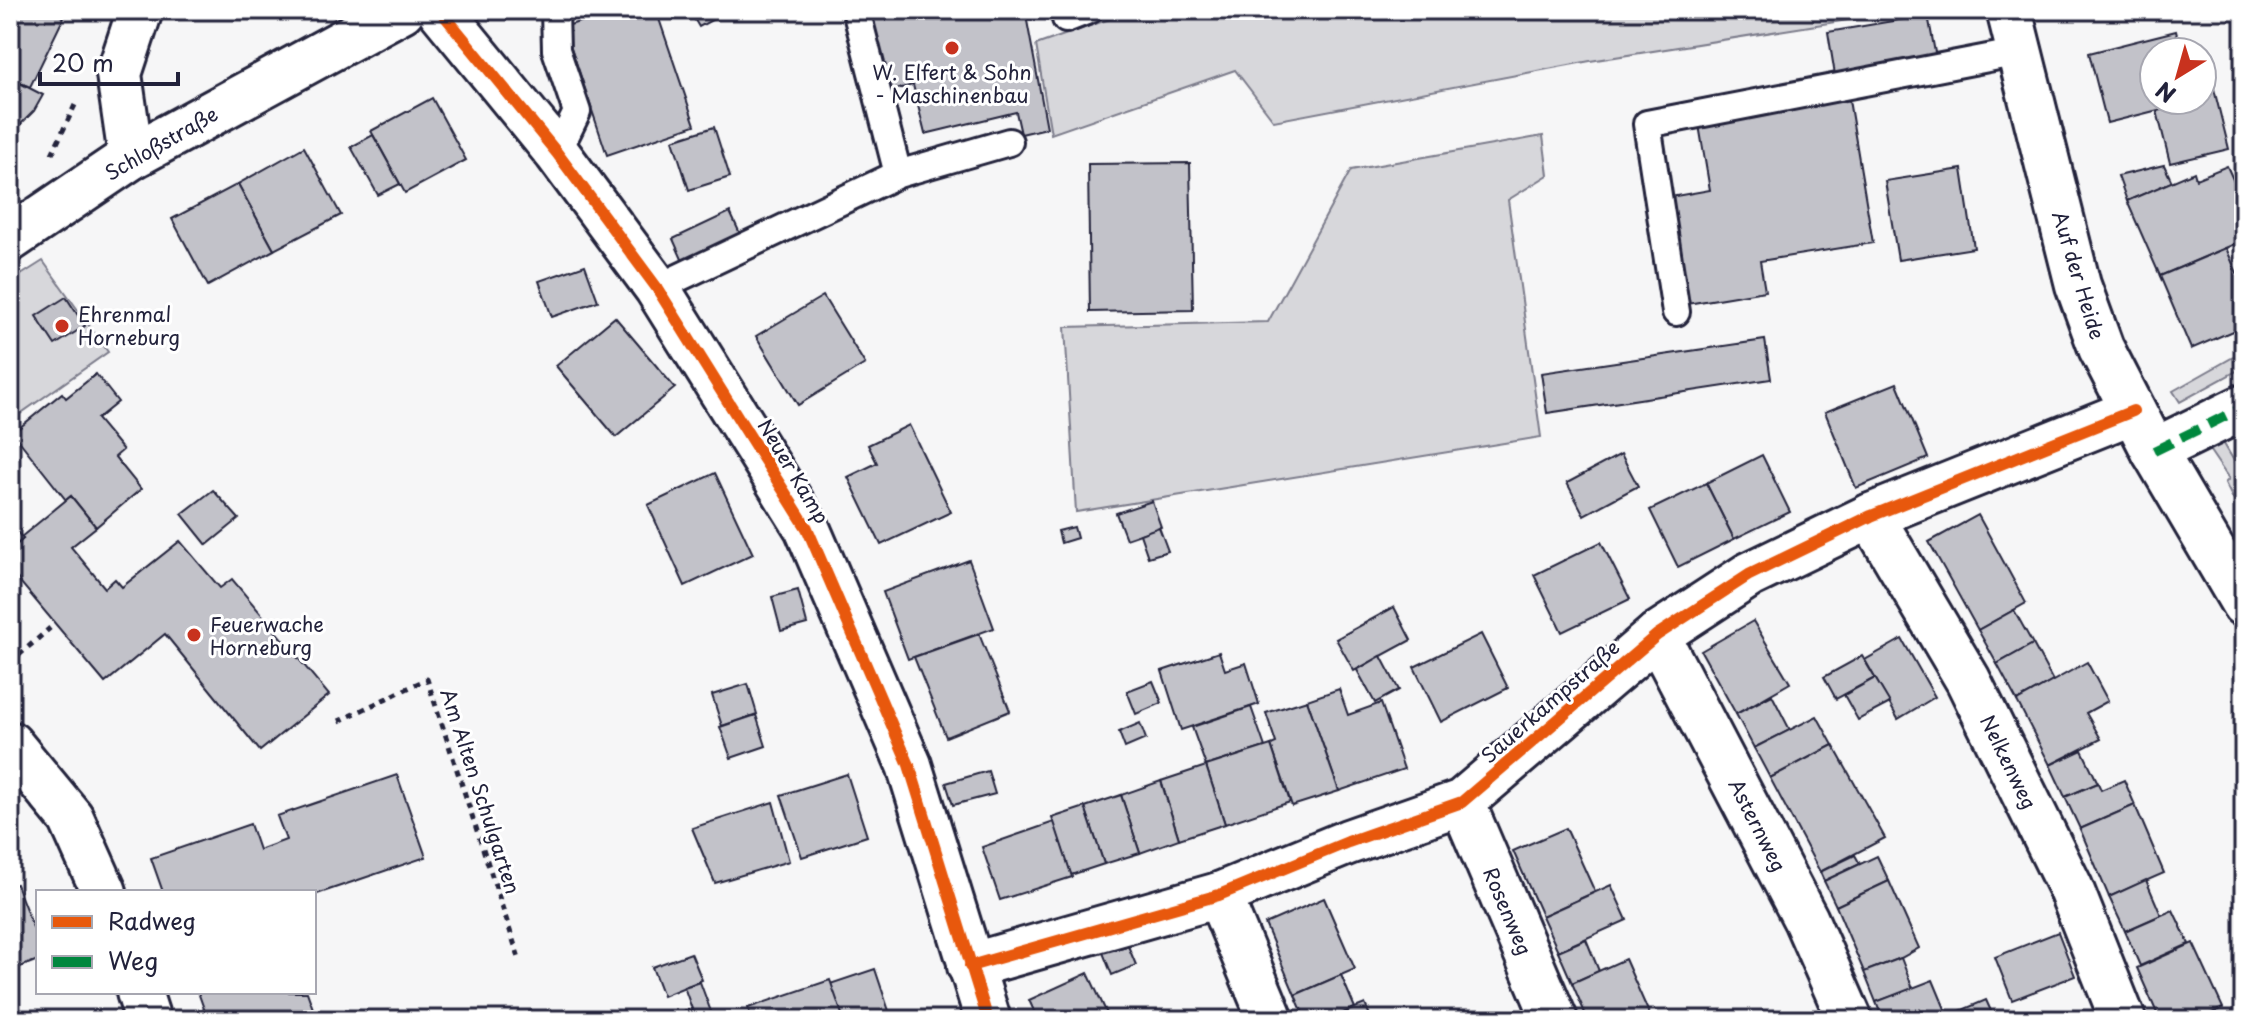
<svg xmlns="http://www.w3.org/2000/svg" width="2254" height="1030" font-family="'Playpen Sans',sans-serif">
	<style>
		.green { fill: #d7d7db; stroke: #7c7c8b; stroke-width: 2 }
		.building { fill: #c2c2c9; stroke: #22223b; stroke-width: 2 }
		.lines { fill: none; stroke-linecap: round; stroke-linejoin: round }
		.lane-casing { stroke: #22223b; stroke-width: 32 }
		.street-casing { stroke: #22223b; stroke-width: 50 }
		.path { stroke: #22223b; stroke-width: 5; stroke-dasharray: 6 6; stroke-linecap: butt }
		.lane { stroke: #fff; stroke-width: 26 }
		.street { stroke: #fff; stroke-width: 44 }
		.quiet { stroke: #00873e; stroke-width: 10; stroke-dasharray: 20 10; stroke-linecap: butt }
		.cycleway-casing { stroke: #fff; stroke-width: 17 }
		.cycleway { stroke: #e8590c; stroke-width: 12 }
		.poi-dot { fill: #c8321e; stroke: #fff; stroke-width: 3 }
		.labels { text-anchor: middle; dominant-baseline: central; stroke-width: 6; stroke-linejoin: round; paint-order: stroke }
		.poi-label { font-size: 20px; fill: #22223b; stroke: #fff; text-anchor: start }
		.street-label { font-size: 20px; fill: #22223b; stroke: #fff }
	</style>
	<rect width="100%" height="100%" fill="#f6f6f7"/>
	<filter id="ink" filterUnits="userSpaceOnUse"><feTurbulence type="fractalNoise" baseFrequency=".0125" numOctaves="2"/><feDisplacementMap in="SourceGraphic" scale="16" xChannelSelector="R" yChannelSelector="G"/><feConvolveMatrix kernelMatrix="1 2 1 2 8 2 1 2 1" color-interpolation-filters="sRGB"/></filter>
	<g filter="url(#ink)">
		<!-- green -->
		<g class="green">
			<path d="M1135 10H1911L1590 61 1274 121 1235 70 1051 134 1036 45Z"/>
			<path d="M1543 136 1548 175 1508 200 1541 437 1076 512 1065 327 1268 322 1351 170Z"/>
			<path d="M43 261 108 352 10 421V282Z"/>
			<path d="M2244 351V367L2180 402 2173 391Z"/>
			<path d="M2218 440 2224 444 2240 471 2244 469V492L2233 499 2225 483 2229 479 2210 451V446Z"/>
		</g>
		<!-- building -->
		<g class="building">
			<path d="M10 10H49L64 17 30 87 10 78Z"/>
			<path d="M615 10H656L695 125 607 155 564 27Z"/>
			<path d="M689 10H730L699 27Z"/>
			<path d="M862 10H1025L1047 128 1021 134 1016 112 925 134 913 85 882 93Z"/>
			<path d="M1928 15 1936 58 1835 75 1828 32Z"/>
			<path d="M2176 31 2181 52H2154V100H2181L2182 104 2107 123 2089 53Z"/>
			<path d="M2211 77 2229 149 2170 163 2157 111 2182 104 2181 100H2202V79Z"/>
			<path d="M10 78 43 95 34 111 15 130 10 122Z"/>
			<path d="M1848 94 1873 243 1760 261 1765 291 1687 304 1670 197 1710 190 1698 119Z"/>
			<path d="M432 98 466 160 405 193 371 131Z"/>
			<path d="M714 127 730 177 689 190 673 140Z"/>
			<path d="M373 135 400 184 378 195 351 147Z"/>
			<path d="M304 147 341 215 274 250 238 184Z"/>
			<path d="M1190 163 1193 310 1090 312 1088 164Z"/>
			<path d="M2164 165 2172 182 2127 201 2118 176Z"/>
			<path d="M2227 166 2244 204V240L2160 276 2127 201 2194 172 2196 179Z"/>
			<path d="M1962 169 1974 248 1898 260 1885 181Z"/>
			<path d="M238 184 274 250 208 286 172 219Z"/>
			<path d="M730 212 743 240 685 266 673 239Z"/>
			<path d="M2226 248 2244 289V326L2191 349 2160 276Z"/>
			<path d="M585 265 598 301 552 317 539 281Z"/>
			<path d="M823 296 865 364 798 405 756 336Z"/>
			<path d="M66 297 85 326 55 345 36 316Z"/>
			<path d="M615 317 675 388 616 437 556 366Z"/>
			<path d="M1765 340 1771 379 1547 413 1541 373Z"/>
			<path d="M96 374 118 402 97 419 123 450 115 457 141 489 96 527 71 496 66 500 13 433 62 393 66 398Z"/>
			<path d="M1897 383 1928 458 1856 488 1825 412Z"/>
			<path d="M909 425 951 512 881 545 848 477 877 463 868 445Z"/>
			<path d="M1621 454 1638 486 1584 515 1567 483Z"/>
			<path d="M1762 455 1790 512 1734 539 1706 483Z"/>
			<path d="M715 473 753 554 685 586 648 505Z"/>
			<path d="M1706 483 1734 539 1678 567 1650 510Z"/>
			<path d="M213 490 239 519 207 545 182 514Z"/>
			<path d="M71 496 96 527 71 547 105 588 115 579 122 587 180 541 220 588 232 579 329 695 260 751 165 634 105 683 10 570V550L23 539 21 537Z"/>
			<path d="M1152 501 1161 527 1126 539 1116 513Z"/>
			<path d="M1978 515 2026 603 1978 630 1929 542Z"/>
			<path d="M10 523 23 539 10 550Z"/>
			<path d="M1074 527 1077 538 1061 543 1058 531Z"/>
			<path d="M1159 527 1168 551 1148 557 1140 534Z"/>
			<path d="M1601 542 1630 599 1562 632 1534 575Z"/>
			<path d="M969 560 994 628 908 659 883 592Z"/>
			<path d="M798 590 807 624 781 631 772 597Z"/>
			<path d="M1394 607 1411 640 1354 671 1336 639Z"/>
			<path d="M2014 610 2033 644 1997 664 1978 630Z"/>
			<path d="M1753 621 1790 683 1736 714 1701 651Z"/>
			<path d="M979 634 1010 711 946 737 914 657Z"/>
			<path d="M1481 634 1508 688 1441 722 1414 667Z"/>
			<path d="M1902 639 1935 697 1898 719 1865 660Z"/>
			<path d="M2033 644 2053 681 2017 701 1997 664Z"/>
			<path d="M1219 652 1225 670 1246 663 1259 704 1181 730 1162 671Z"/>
			<path d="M1381 656 1399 690 1375 703 1357 670Z"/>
			<path d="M1862 656 1875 678 1836 699 1824 677Z"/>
			<path d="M2087 662 2108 701 2086 713 2101 739 2050 765 2017 701Z"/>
			<path d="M1875 678 1890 703 1858 720 1844 695Z"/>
			<path d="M1153 681 1162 703 1136 714 1127 691Z"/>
			<path d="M748 684 757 714 722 726 712 695Z"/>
			<path d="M1339 689 1348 715 1381 703 1404 769 1339 791 1307 700Z"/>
			<path d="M1772 695 1790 730 1754 748 1736 714Z"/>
			<path d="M1307 700 1339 791 1292 806 1271 745 1276 743 1266 713Z"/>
			<path d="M1251 707 1265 747 1206 766 1192 727Z"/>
			<path d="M756 715 766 746 731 758 720 727Z"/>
			<path d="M1817 716 1833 745 1770 778 1754 748Z"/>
			<path d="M1140 723 1146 739 1125 748 1119 732Z"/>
			<path d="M1271 745 1290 802 1225 824 1206 766Z"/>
			<path d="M1833 745 1885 838 1820 872 1770 778Z"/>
			<path d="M2082 750 2098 783 2065 797 2050 765Z"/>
			<path d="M1206 766 1225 824 1179 839 1161 781Z"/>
			<path d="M988 771 995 794 953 805 946 783Z"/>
			<path d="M847 774 867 836 802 857 781 795Z"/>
			<path d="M397 775 426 857 314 895V892H163L151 858 250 824 259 850 286 840 277 816Z"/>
			<path d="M2124 780 2135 805 2080 829 2065 797 2098 783 2101 790Z"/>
			<path d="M1161 781 1179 839 1140 853 1121 795Z"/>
			<path d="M1121 795 1140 853 1104 864 1085 807Z"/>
			<path d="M773 802 789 861 715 883 692 828Z"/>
			<path d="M2135 805 2164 873 2109 897 2080 829Z"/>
			<path d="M1085 807 1104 864 1071 875 1052 818Z"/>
			<path d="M1054 822 1072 877 1000 900 982 847Z"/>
			<path d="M1566 828 1595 892 1542 916 1513 851Z"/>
			<path d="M1855 855 1860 864 1824 881 1820 872Z"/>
			<path d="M1877 856 1889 881 1836 906 1824 881Z"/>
			<path d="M2146 880 2161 915 2125 931 2109 897Z"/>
			<path d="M1889 881 1919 948 1901 958 1864 972 1836 906Z"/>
			<path d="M16 884 38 940V960L10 971V886Z"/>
			<path d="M1611 885 1627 920 1558 951 1542 916Z"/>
			<path d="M1324 898 1355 969 1295 995 1265 924Z"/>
			<path d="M2173 910 2189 944 2140 966 2125 931Z"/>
			<path d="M2058 932 2075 976 2012 1000 1995 957Z"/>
			<path d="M1586 939 1599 971 1572 983 1558 951Z"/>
			<path d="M1126 941 1136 965 1112 975 1102 950Z"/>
			<path d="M2193 943 2223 1008 2197 1020H2160L2137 968Z"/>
			<path d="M691 953 702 980 663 996 652 967Z"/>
			<path d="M1901 958 1913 989 1876 1002 1864 972Z"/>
			<path d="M1625 959 1652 1020H1588L1572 983Z"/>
			<path d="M875 969 892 1020H844L830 984Z"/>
			<path d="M1088 973 1110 1020H1038L1029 1000Z"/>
			<path d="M1341 975 1355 1008 1327 1020H1306L1295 995Z"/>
			<path d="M830 980 844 1020H752L748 1008Z"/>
			<path d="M1933 980 1948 1016 1940 1020H1883L1876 1002Z"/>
			<path d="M700 982 714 1020H696L684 987Z"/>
			<path d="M198 992H307L317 1020H208Z"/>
			<path d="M1986 1000 1995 1020H1950L1948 1016Z"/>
			<path d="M1365 1004 1372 1020H1327L1355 1008Z"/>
			<path d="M691 1009 695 1020H662Z"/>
		</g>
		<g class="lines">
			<!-- lane casing -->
			<g class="lane-casing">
				<g id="lane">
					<path d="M555 10 556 50 577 112 557 153"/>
					<path d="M856 10 898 174"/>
					<path d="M1066 19 1089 10"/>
					<path d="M657 288 898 174 1009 142"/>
					<path d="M1676 312 1647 124 2019 52"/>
				</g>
			</g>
			<!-- street casing -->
			<g class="street-casing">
				<g id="street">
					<path d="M440 10 557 153 657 288 807 528 909 765 988 1020"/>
					<path d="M2009 10 2078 285 2101 348 2154 451 2244 604"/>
					<path d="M131 157 119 74 140 10"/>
					<path d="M10 239 131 157 402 10"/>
					<path d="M2154 451 2244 407"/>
					<path d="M1871 516 1968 680 2070 887 2123 1020"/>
					<path d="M1657 635 1806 920 1850 1020"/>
					<path d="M10 744 71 818 104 892"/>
					<path d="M1462 802 1555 1020"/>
					<path d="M1219 895 1271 1020"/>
					<path d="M970 966 1219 895 1348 842 1462 802 1657 635 1749 575 1871 516 2133 411"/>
					<path d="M139 992 148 1020"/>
				</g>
			</g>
			<!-- path -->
			<g class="path">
				<path d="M52 154 75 105"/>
				<path d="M10 663 50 628"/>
				<path d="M339 721 427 679 520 961"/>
			</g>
			<!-- lane -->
			<use href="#lane" class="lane"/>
			<!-- street -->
			<use href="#street" class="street"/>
			<!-- quiet -->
			<path class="quiet" d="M2154 451 2244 407"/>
			<!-- cycleway casing -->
			<g class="cycleway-casing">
				<g id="cycleway">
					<path d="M440 10 557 153 657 288 807 528 909 765 988 1020"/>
					<path d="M970 966 1219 895 1348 842 1462 802 1657 635 1749 575 1871 516 2133 411"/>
				</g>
			</g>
			<!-- cycleway -->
			<use href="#cycleway" class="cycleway"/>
		</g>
	</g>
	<!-- markers -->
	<g class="poi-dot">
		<circle cx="952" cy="48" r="8"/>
		<circle cx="62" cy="326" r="8"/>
		<circle cx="194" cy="635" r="8"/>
	</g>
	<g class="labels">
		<!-- poi labels -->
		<g class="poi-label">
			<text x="952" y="72" text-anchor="middle">W. Elfert &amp; Sohn<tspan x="952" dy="23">- Maschinenbau</tspan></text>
			<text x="78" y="314">Ehrenmal<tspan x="78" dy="23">Horneburg</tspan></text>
			<text x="210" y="624">Feuerwache<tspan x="210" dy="23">Horneburg</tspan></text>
		</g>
		<!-- street labels -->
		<g class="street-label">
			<text transform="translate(161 143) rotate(-30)">Schloßstraße</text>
			<text transform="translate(2079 275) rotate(73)">Auf der Heide</text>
			<text transform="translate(794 471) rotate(59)">Neuer Kamp</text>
			<text transform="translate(1550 701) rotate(-41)">Sauerkampstraße</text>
			<text transform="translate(2009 762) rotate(64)">Nelkenweg</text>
			<text transform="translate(481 791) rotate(72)">Am Alten Schulgarten</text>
			<text transform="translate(1758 825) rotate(63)">Asternweg</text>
			<text transform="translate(1508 911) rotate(67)">Rosenweg</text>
		</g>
	</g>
	<!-- margin -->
	<rect width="2254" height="1030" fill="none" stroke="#fff" stroke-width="40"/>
	<rect x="20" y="20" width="2214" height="990" fill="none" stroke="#22223b" stroke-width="3" filter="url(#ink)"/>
	<!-- legend -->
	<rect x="36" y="890" width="280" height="104" fill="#ffffff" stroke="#a7a7b1" stroke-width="2"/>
	<rect x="52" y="916" width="40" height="12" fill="#e8590c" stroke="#a7a7b1" stroke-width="2"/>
	<text x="108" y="930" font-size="24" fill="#22223b">Radweg</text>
	<rect x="52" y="956" width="40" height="12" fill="#00873e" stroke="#a7a7b1" stroke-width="2"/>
	<text x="108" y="970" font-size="24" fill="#22223b">Weg</text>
	<!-- north arrow -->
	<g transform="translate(2178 76) rotate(217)"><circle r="38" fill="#ffffff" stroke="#a7a7b1" stroke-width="2"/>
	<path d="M0-6L14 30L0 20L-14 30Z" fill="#c8321e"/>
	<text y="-12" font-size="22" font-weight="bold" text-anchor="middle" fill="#22223b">N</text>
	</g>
	<!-- scale -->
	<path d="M40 72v12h138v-12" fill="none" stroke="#22223b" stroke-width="4"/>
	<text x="52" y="72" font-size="24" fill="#22223b" stroke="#ffffff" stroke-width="6" paint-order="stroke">20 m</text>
</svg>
